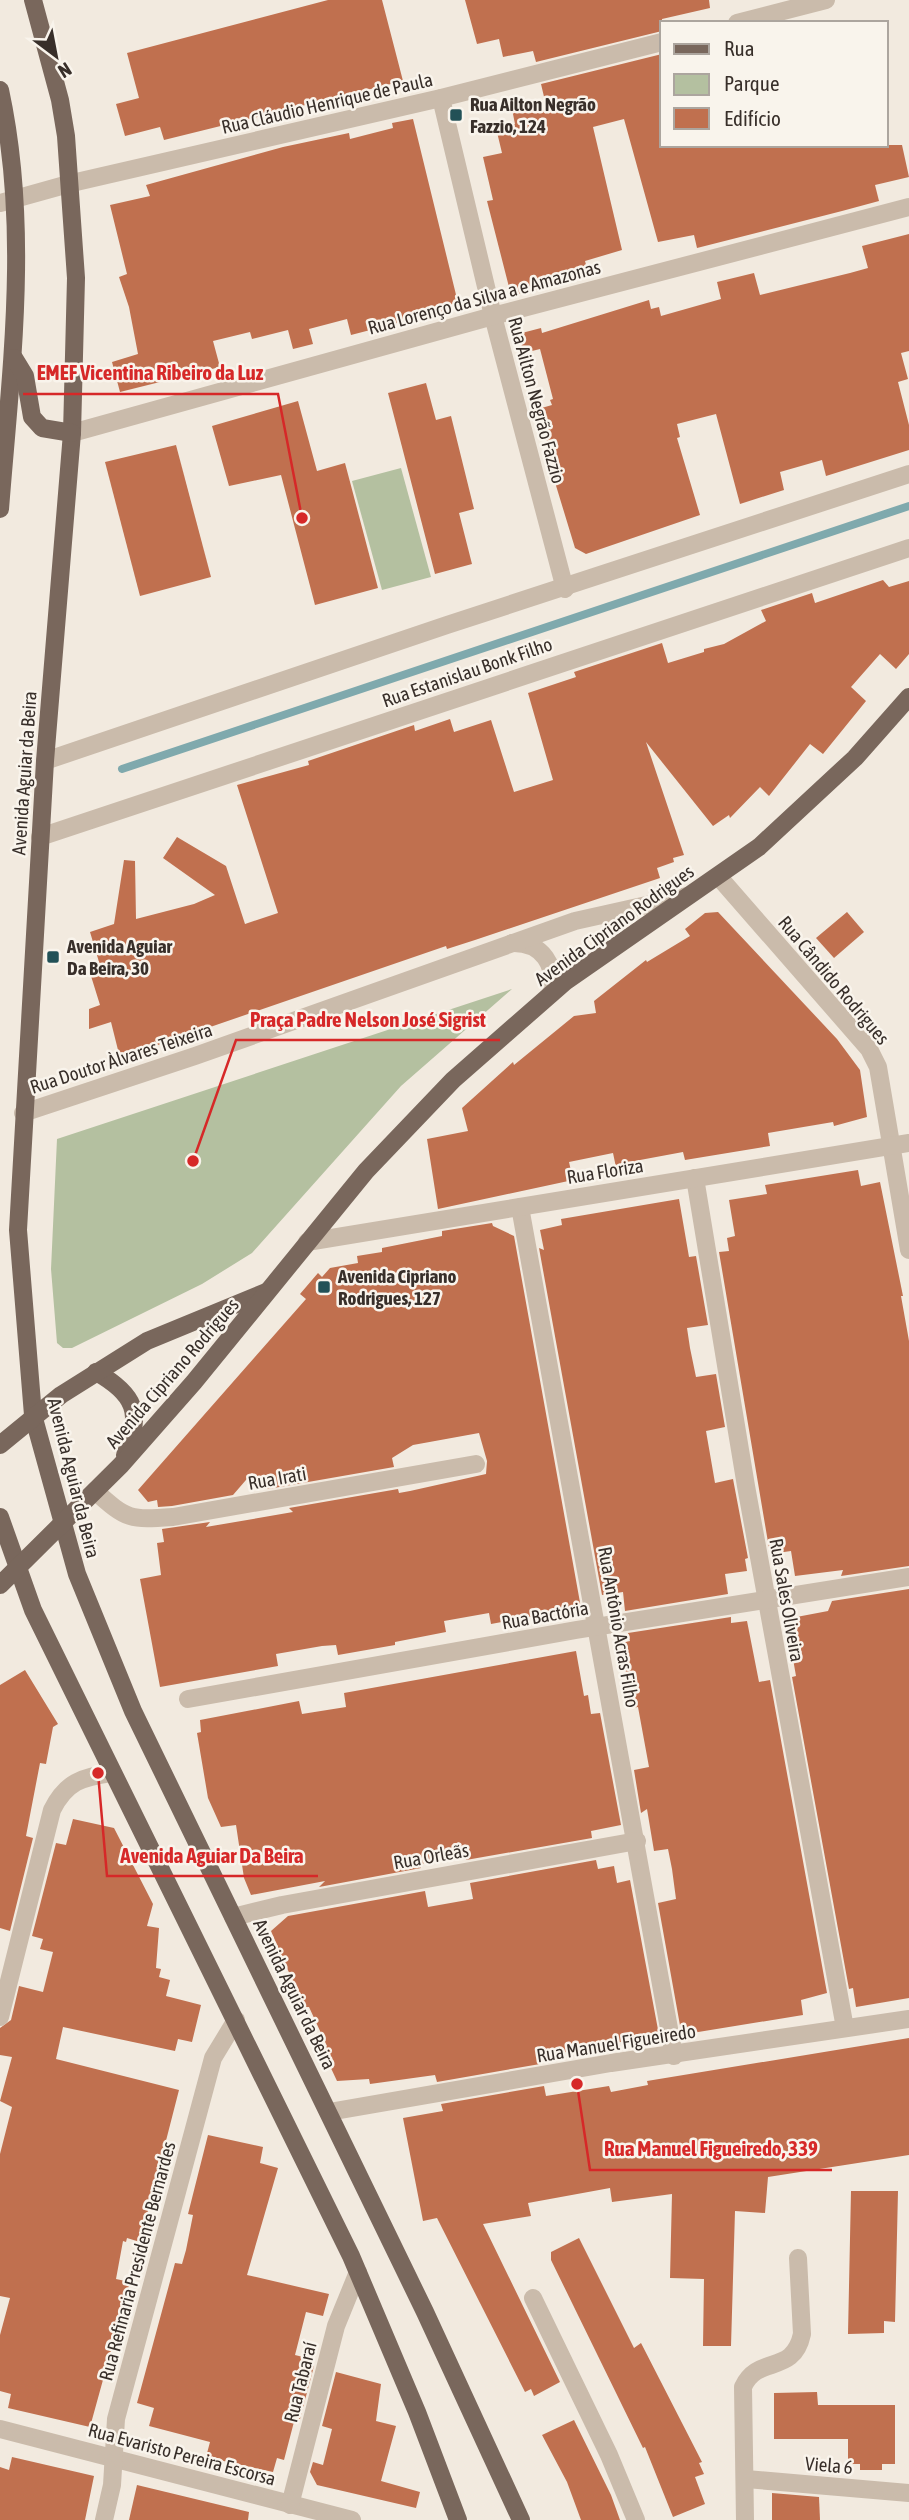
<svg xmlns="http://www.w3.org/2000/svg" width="909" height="2520" font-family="'Asap Condensed',sans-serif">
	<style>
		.green { fill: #b4c0a0 }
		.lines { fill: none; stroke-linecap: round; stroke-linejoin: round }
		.stream { stroke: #7fa9ad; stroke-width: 8 }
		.building { fill: #c0704f }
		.minor { stroke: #cabbab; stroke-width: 18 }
		.major { stroke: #79675c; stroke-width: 18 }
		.poi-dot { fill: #225157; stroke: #f9f4ec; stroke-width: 2.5 }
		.labels { text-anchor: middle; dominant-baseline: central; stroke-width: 5; stroke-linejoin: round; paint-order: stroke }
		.street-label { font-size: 19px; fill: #382f2a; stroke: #f9f4ec }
		.poi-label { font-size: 19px; font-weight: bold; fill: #382f2a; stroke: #f9f4ec; text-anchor: start }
		.leader { fill: none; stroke: #d62828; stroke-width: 2.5 }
		.callout-dot { fill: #d62828; stroke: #f9f4ec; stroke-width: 2.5 }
		.callout-label { font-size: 21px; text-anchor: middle; font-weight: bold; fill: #d62828; stroke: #f9f4ec; stroke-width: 5; stroke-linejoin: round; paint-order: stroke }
	</style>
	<rect width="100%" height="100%" fill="#f2eadf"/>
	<!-- green -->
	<g class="green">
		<path d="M401 468 431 577 382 590 352 481Z"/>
		<path d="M512 989 401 1086 252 1253 202 1284 72 1348H63L57 1343 51 1269 57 1139Z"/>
	</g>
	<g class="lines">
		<!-- stream -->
		<path class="stream" d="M122 769 909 506"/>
	</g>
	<!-- building -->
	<g class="building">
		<path d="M328 0H382L403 81 164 140 160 127 125 136 116 104 139 98 127 53Z"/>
		<path d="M465 0H709L710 8 662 19V31L536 62 533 51 503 57 499 39 477 44Z"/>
		<path d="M662 54V145H902L909 177 875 185 879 201 842 211 697 248 694 235 658 242 624 119 593 127 622 250 585 261 589 276 519 294 509 287 487 201 493 200 483 157 502 153 496 128 515 124 512 109 545 101 541 84Z"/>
		<path d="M413 119 459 307 351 335 347 319 309 329 313 344 293 349 288 330 252 339 250 332 213 341 220 367 120 392 112 362 138 354 129 307 119 277 127 274 110 205 150 196 146 185 283 147 349 133 350 139 393 128 392 123Z"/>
		<path d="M909 234V351L901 353 908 379 898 382 909 425V450L826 476 822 460 780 472 784 490 740 504 716 414 677 424 680 437 677 438 700 515 586 554 575 548 554 479H557L538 409 552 405 550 400 553 399 540 349 524 353 518 334 541 328 542 333 649 300 651 309 659 307 661 316 721 299 717 282 754 273 760 295 850 273 868 268 862 246Z"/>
		<path d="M426 383 436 420 451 416 474 509 459 513 472 564 435 574 388 393Z"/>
		<path d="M298 401 317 471 345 463 378 588 315 605 281 475 229 486 212 426Z"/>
		<path d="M176 445 211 577 140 596 105 462Z"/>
		<path d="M883 580 889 587 909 581V654L896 669 880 654 851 687 866 701 823 754 810 744 769 796 760 787 730 818 729 815 713 826 646 742 684 855 673 858 674 862 657 868 660 878 475 940 447 949 446 946 120 1058 111 1022 89 1029V1009L100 1005 91 976 102 972 90 932 114 924 124 860 135 861 136 919 194 904 215 895 163 858 177 837 226 866 245 924 278 913 237 785 309 765 308 761 414 725 415 731 450 719 454 732 491 720 514 792 553 780 528 693 576 677 574 672 662 643 668 663 704 652V649L724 644 766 621 761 610 812 593 815 603Z"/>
		<path d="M718 912 837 1039 860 1070 867 1117 834 1126 833 1122 768 1133 770 1146 685 1160 683 1152 640 1160 641 1168 617 1172 613 1153 569 1162 573 1180 438 1209 427 1139 468 1131 462 1108 513 1062 514 1065 574 1016 596 1013 594 1001 646 960 647 962 690 936 685 929 705 913Z"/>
		<path d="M847 912 864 932 834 958 816 938Z"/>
		<path d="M858 1170 861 1186 880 1182 903 1296H901L909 1341V1566L841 1576 843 1570 795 1576 791 1551 770 1554 719 1252 729 1251 727 1238 735 1236 729 1200 767 1194 765 1185Z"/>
		<path d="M679 1199 689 1257 696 1256 708 1325 687 1328 690 1348 696 1377 716 1374 725 1427 706 1431 715 1483 733 1479 748 1558 745 1559 747 1571 725 1574 728 1594 625 1611 623 1592 602 1595 539 1248 544 1250 540 1230 562 1225 561 1219Z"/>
		<path d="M492 1223 493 1226 514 1236 581 1608 491 1624 489 1613 444 1621 446 1632 395 1642V1645L338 1655 336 1645 322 1646 276 1654 278 1666 160 1687 140 1579 161 1575 157 1543 164 1542 162 1529 210 1522 206 1527 293 1512 289 1508 398 1489 399 1493 410 1491 486 1474 487 1461 479 1433 413 1445 392 1458 394 1467 268 1489 252 1473 233 1495 172 1506 158 1507 157 1500 148 1502 138 1490 306 1299 300 1294 318 1273 322 1277 330 1268 358 1263 357 1256 382 1252V1248L442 1236V1231Z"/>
		<path d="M909 1589V1998L856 2007 853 1988 849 1989 792 1677 796 1676 786 1619 828 1611 832 1601Z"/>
		<path d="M731 1617V1623L747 1621 759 1682 770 1680 827 1993 801 2000 803 2015 686 2034 681 2031 658 1903 676 1899 672 1869 668 1849 654 1851 647 1809 641 1813 634 1770 649 1767 638 1707 632 1708 621 1643 630 1641 628 1633Z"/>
		<path d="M576 1651 584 1696 588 1695 591 1714 600 1713 621 1825 591 1831 592 1838 466 1860 465 1856 420 1864 421 1868 319 1887 325 1881 251 1895 244 1878 236 1825 221 1827 208 1798 197 1733 201 1732 200 1720 299 1701 302 1714 346 1707 344 1693Z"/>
		<path d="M25 1670 58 1724 53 1727 46 1764 40 1763 26 1836 33 1838 10 1931 0 1928V1685Z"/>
		<path d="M73 1819 114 1828 153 1904 147 1926 159 1928 156 1968 161 1969 159 1977 170 1980 166 1996 201 2005 192 2042 178 2039 175 2051 63 2027 56 2059 179 2090 140 2242 127 2238 126 2242 123 2241 116 2279 130 2282 90 2427 8 2408 11 2394 0 2391V2335L10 2298 0 2296V2154L12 2107 0 2101 12 2057 0 2055V2028L11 2020 19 1986 43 1992 53 1952 40 1949 43 1939 32 1936 56 1843 66 1845Z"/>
		<path d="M596 1860 598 1869 614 1866 617 1883 630 1880 659 2035 539 2057 540 2064 437 2082 435 2075 370 2084 369 2079 337 2081 322 2049 327 2046 309 2007H304L271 1931 288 1916 425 1891 428 1907 473 1899 470 1883Z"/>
		<path d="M909 2038V2155L768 2177 765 2213 735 2211 731 2346H703L704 2279 670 2278 672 2194 612 2202 610 2188 528 2203 531 2216 483 2224 560 2382 534 2396 531 2389 525 2392 437 2218 423 2221 403 2118 443 2111 441 2104 544 2086 546 2096 609 2086 611 2092 648 2085 647 2081Z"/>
		<path d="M208 2135 263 2147 260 2163 278 2168 247 2275 329 2294 323 2316 306 2312 295 2355 311 2359 310 2365 314 2366 300 2419 295 2418 284 2460 277 2458 273 2472 206 2457 210 2442 149 2426 154 2408 137 2403 175 2263 182 2264 186 2250 193 2215 188 2214Z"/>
		<path d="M851 2191H898L895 2322 884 2321V2333L848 2334Z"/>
		<path d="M579 2238 634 2348 641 2343 702 2462 699 2463 704 2474 695 2477 705 2504 673 2517 645 2447 643 2448 551 2260V2252Z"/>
		<path d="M336 2372 381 2384 376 2421 396 2426 381 2481 420 2492 416 2508 317 2485 310 2472 313 2462 323 2465 332 2429 322 2426Z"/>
		<path d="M817 2392 818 2405H895V2464H882V2470H860V2464H848V2439H774V2393Z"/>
		<path d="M574 2420 611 2495 620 2520H581L567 2482 542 2435Z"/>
		<path d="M12 2457 94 2476 85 2520H0V2467L9 2470Z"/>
		<path d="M137 2485 249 2512 248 2520H129Z"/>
		<path d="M772 2493 819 2497 820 2520H772Z"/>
	</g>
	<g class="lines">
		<!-- minor -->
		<g class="minor">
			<path d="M737 23 826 0"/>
			<path d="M441 98 493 316 565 589"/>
			<path d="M0 203 72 183 441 98 662 42"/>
			<path d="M72 433 493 316 909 207"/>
			<path d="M45 761 447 625 909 474"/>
			<path d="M40 837 909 548"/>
			<path d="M718 876 869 1049 878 1067 909 1250"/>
			<path d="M512 943C543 942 557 966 551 994"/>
			<path d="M23 1113 195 1056 575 921 687 896"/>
			<path d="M695 1178 746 1486 845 2028"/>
			<path d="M520 1207 674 2056"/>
			<path d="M307 1242 909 1143"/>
			<path d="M95 1491C127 1520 130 1520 173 1517L476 1464"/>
			<path d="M188 1699 576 1630 909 1577"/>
			<path d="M233 1917 282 1905 637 1841"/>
			<path d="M0 2017 52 1810C66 1782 82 1777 111 1773"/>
			<path d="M329 2112 611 2063 909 2019"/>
			<path d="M533 2298 609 2455 636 2520"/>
			<path d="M0 2429 352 2520"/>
			<path d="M746 2479 909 2493"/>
			<path d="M290 2505 336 2326 358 2272"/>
			<path d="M104 2520 112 2485 116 2419 213 2058 236 2020"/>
			<path d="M745 2520 743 2387C758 2354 793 2376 802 2334L798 2258"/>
		</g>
		<!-- major -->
		<g class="major">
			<path d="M33 0 60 100 66 136 76 278 72 433 45 761 18 1230 33 1415 77 1574 133 1711 425 2312 521 2520"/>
			<path d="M0 90C30 229 11 368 0 509"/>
			<path d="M14 358 25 376 32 417 42 428 72 433"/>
			<path d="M96 1372C135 1394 143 1413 125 1455"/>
			<path d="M0 1445 61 1395 147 1341 266 1292"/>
			<path d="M0 1517 33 1610 351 2256 417 2412 458 2520"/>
			<path d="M0 1585 121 1465 194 1382 366 1171 453 1080 566 981 759 847 855 758 909 697"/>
		</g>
	</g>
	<!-- markers -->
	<g class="poi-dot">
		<rect x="449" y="108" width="14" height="14" rx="3.5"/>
		<rect x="46" y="950" width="14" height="14" rx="3.5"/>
		<rect x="317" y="1280" width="14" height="14" rx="3.5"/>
	</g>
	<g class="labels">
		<!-- street labels -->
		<g class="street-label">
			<text transform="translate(327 103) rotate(-13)">Rua Cláudio Henrique de Paula</text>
			<text transform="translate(484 297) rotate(-15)">Rua Lorenço da Silva a e Amazonas</text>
			<text transform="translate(537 400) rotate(75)">Rua Ailton Negrão Fazzio</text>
			<text transform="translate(467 672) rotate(-19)">Rua Estanislau Bonk Filho</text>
			<text transform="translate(24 773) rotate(-86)">Avenida Aguiar da Beira</text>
			<text transform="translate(614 925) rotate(-36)">Avenida Cipriano Rodrigues</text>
			<text transform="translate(834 980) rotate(50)">Rua Cândido Rodrigues</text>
			<text transform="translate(121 1058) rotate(-18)">Rua Doutor Àlvares Teixeira</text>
			<text transform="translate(605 1171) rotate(-9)">Rua Floriza</text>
			<text transform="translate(172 1373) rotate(-49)">Avenida Cipriano Rodrigues</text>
			<text transform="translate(74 1478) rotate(76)">Avenida Aguiar da Beira</text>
			<text transform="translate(277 1478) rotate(-10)">Rua Irati</text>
			<text transform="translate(787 1600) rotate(80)">Rua Sales Oliveira</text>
			<text transform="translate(545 1615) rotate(-10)">Rua Bactória</text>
			<text transform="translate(619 1627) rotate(80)">Rua Antônio Acras Filho</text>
			<text transform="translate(431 1856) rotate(-10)">Rua Orleãs</text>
			<text transform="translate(295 1994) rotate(64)">Avenida Aguiar da Beira</text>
			<text transform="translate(616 2043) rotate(-9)">Rua Manuel Figueiredo</text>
			<text transform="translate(137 2261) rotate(-75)">Rua Refinaria Presidente Bernardes</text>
			<text transform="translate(300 2382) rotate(-76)">Rua Tabaraí</text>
			<text transform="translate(182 2454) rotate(15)">Rua Evaristo Pereira Escorsa</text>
			<text transform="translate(829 2465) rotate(5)">Viela 6</text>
		</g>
		<!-- poi labels -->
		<g class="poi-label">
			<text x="470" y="104">Rua Ailton Negrão<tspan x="470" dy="22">Fazzio, 124</tspan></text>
			<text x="67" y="946">Avenida Aguiar<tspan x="67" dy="22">Da Beira, 30</tspan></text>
			<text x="338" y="1276">Avenida Cipriano<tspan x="338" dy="22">Rodrigues, 127</tspan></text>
		</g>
	</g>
	<!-- callouts -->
	<path class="leader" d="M302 518L278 394H23M193 1161L236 1040H500M98 1773L107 1876H318M577 2084L590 2170H832"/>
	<g class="callout-dot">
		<circle cx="302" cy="518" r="7"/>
		<circle cx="193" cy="1161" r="7"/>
		<circle cx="98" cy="1773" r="7"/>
		<circle cx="577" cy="2084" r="7"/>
	</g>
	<g class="callout-label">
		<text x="150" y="380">EMEF Vicentina Ribeiro da Luz</text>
		<text x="368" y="1027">Praça Padre Nelson José Sigrist</text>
		<text x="212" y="1863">Avenida Aguiar Da Beira</text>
		<text x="711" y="2156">Rua Manuel Figueiredo, 339</text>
	</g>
	<!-- legend -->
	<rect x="660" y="21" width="228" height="126" fill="#f9f4ec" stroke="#aca59e" stroke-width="2"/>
	<rect x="674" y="44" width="35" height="10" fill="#79675c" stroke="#aca59e" stroke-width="2"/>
	<text x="724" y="56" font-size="21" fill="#382f2a">Rua</text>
	<rect x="674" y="74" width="35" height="21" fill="#b4c0a0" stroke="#aca59e" stroke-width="2"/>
	<text x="724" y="91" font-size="21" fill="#382f2a">Parque</text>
	<rect x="674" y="108" width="35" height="21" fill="#c0704f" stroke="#aca59e" stroke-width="2"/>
	<text x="724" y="126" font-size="21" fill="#382f2a">Edifício</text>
	<!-- north arrow -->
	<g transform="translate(56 56) rotate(148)" stroke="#f9f4ec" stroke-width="5" paint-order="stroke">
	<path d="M0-5L12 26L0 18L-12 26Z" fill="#382f2a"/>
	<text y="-10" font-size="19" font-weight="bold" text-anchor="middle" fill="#382f2a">N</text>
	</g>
</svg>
